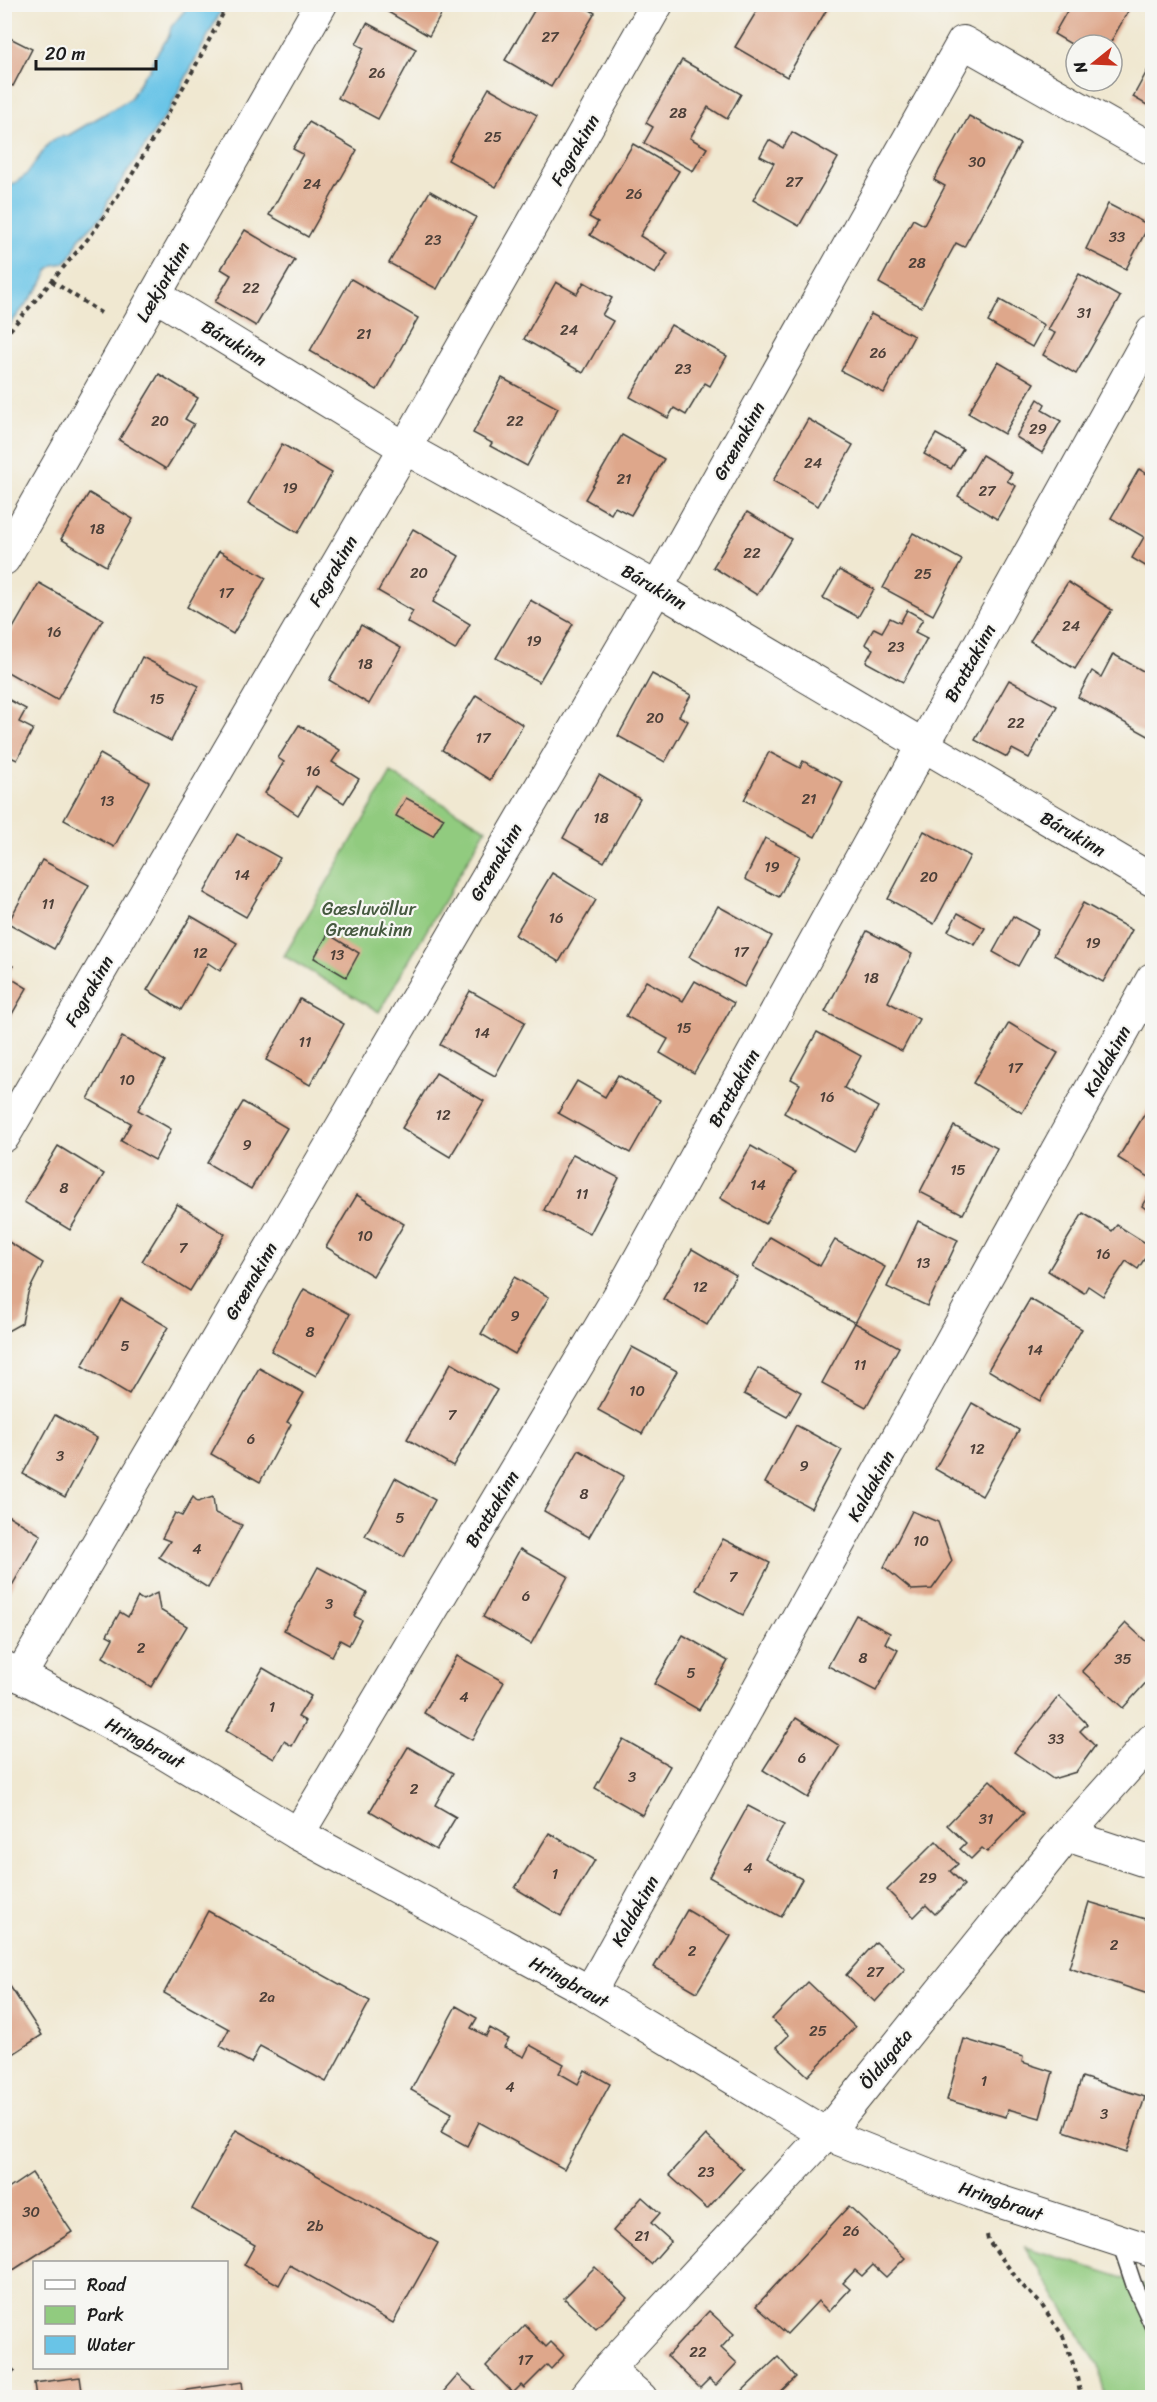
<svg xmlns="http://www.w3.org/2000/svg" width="1157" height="2402" font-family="Sriracha,sans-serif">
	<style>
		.green { fill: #91cb7f; stroke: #56744e; stroke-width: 1.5 }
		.water { fill: #69c4e7; stroke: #427082; stroke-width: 1.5 }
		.building { fill: #dea78b }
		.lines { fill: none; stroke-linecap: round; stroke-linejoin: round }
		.service-casing { stroke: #3c3b37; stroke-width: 18 }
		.minor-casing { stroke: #3c3b37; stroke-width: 34 }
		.path { stroke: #3c3b37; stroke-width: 4; stroke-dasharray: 4.5 4.5; stroke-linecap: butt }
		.service { stroke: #fff; stroke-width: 15 }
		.minor { stroke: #fff; stroke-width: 32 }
		.labels { text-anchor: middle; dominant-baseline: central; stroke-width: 4.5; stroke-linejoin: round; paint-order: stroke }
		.number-label { font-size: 15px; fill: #4c3f38 }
		.street-label { font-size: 18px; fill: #1c1c1c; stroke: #f6f6f2 }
		.park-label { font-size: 18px; fill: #45593f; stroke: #f6f6f2 }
	</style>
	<rect width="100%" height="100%" fill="#f6f6f2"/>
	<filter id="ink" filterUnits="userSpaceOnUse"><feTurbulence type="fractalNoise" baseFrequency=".0167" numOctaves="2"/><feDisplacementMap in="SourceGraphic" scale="12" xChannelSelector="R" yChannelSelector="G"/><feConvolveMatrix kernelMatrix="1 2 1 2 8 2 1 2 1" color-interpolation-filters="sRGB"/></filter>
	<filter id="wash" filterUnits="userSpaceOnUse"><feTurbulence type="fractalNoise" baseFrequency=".008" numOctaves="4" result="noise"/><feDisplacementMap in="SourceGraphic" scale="24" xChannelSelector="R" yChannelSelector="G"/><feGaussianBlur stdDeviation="1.35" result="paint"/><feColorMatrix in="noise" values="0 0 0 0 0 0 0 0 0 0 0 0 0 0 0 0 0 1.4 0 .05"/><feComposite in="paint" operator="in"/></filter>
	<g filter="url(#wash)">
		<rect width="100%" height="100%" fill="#f0e8d1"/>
		<!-- green -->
		<g class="green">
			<path d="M391 773 486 829 379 1012 284 956Z"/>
			<path d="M1025 2247 1152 2287V2397H1105L1098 2365Z"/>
		</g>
		<!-- water -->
		<path class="water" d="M190 4 224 5 168 112 109 199 102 216 79 239 71 256 64 263 54 265 49 269 41 285 5 331V190L26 175 49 143 56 138 69 135 130 99 144 75 150 70 154 58 169 36 171 27Z"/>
		<g id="blocks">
			<!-- building -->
			<g class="building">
				<path d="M393 4H447L429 36 388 12Z"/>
				<path d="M538 4H581L595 13 551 87 505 60Z"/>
				<path d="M761 4H830L787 77 735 47Z"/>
				<path d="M1071 4H1132L1109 45H1076V47L1054 34Z"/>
				<path d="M367 23 416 49 378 119 338 98 364 48 356 44Z"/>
				<path d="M4 35 32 49 13 86 4 82Z"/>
				<path d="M682 60 741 94 727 119 708 107 690 138 707 148 693 171 644 143 653 127 646 123Z"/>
				<path d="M1152 62V108L1133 97Z"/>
				<path d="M489 88 537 115 496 187 448 160Z"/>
				<path d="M969 116 1020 144 964 247 956 243 921 307 879 283 913 219 924 225 945 186 934 180Z"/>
				<path d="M309 122 357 150 308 237 269 215 303 154 293 149Z"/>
				<path d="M792 132 838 158 799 226 753 200 774 163 760 156 769 140 783 148Z"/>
				<path d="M633 144 679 171 640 236 668 253 655 274 590 235 598 222 589 217Z"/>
				<path d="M430 191 476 217 437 289 389 263Z"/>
				<path d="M1108 204 1149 225 1126 269 1086 249Z"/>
				<path d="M245 230 295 260 256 326 215 302 231 275 221 269Z"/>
				<path d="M1079 274 1120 297 1076 374 1043 355 1055 333 1048 330Z"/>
				<path d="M351 279 418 318 377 390 310 351Z"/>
				<path d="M556 282 577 294 584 282 612 298 602 315 613 321 583 373 524 339Z"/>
				<path d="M1000 300 1044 325 1032 347 988 322Z"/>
				<path d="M871 314 914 336 884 393 841 371Z"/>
				<path d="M671 325 727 356 710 386 705 383 686 415 674 408 668 418 630 397Z"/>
				<path d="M998 362 1034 383 1004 434 968 413Z"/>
				<path d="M159 374 198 398 185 419 194 424 166 469 119 440Z"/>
				<path d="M502 378 558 408 527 466 490 446 492 443 473 433Z"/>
				<path d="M1038 399 1045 404 1042 410 1061 421 1042 453 1016 437Z"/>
				<path d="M808 419 853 445 818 506 773 481Z"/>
				<path d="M936 434 963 449 951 469 924 454Z"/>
				<path d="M622 435 664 459 631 515 615 507 611 514 585 499Z"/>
				<path d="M282 444 332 473 298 533 248 503Z"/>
				<path d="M982 455 1012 473 1007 481 1016 486 997 519 958 496Z"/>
				<path d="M1139 469 1152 477V570L1132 558 1144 537 1111 518Z"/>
				<path d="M89 493 133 519 106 566 61 539Z"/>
				<path d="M747 512 791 539 757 595 713 567Z"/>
				<path d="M413 529 459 556 433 602 470 624 455 650 407 622 413 611 378 591Z"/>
				<path d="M913 533 962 560 933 615 883 588Z"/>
				<path d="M219 551 266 578 233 634 187 607Z"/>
				<path d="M839 570 874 589 858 617 823 598Z"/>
				<path d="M1068 582 1112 610 1075 669 1030 641Z"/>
				<path d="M39 583 103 619 57 700 4 670V644Z"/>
				<path d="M530 600 573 624 539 682 496 658Z"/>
				<path d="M907 610 923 619 915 632 927 638 903 682 866 662 873 649 865 644 874 628 882 632 890 618 900 623Z"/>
				<path d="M361 625 401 648 369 704 329 680Z"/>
				<path d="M1113 654 1152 676V683L1143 700 1152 705V738L1078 697 1092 671 1101 677Z"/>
				<path d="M142 657 199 686 171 741 115 712Z"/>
				<path d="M652 674 691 695 679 716 688 721 665 762 618 736Z"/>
				<path d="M1009 680 1057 706 1029 758 1012 749 1007 757 975 740Z"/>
				<path d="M476 695 523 725 490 780 442 750Z"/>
				<path d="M4 697 26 709 19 722 33 729 17 760 4 754Z"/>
				<path d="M299 725 340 750 332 762 359 779 344 803 316 786 298 815 265 793 284 762 278 758Z"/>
				<path d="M769 752 800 768 803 761 843 782 815 837 744 800Z"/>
				<path d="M100 754 149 782 114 847 64 820Z"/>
				<path d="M599 775 640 799 604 862 563 838Z"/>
				<path d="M406 798 444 818 433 836 396 816Z"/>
				<path d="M924 831 970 856 934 924 888 899Z"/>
				<path d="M237 834 280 858 246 917 204 893Z"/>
				<path d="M765 838 800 856 779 897 745 879Z"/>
				<path d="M42 860 89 885 54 949 8 923Z"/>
				<path d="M552 873 596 900 559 962 515 935Z"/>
				<path d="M1083 903 1132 930 1103 982 1054 955Z"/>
				<path d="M718 906 772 936 744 987 689 957Z"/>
				<path d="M958 913 985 928 975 945 948 931Z"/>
				<path d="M191 916 237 943 220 971 208 963 181 1010 147 990Z"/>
				<path d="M1013 916 1038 930 1018 966 993 952Z"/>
				<path d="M867 931 912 954 888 1002 919 1019 902 1051 825 1012Z"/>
				<path d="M328 934 359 953 346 977 314 958Z"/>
				<path d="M4 962 13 966 7 976 27 988 4 1028Z"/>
				<path d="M646 981 683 1001 695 981 734 1003 694 1073 660 1053 668 1039 626 1016Z"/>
				<path d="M470 991 525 1022 495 1076 440 1045Z"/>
				<path d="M300 999 344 1024 310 1085 266 1060Z"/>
				<path d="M1009 1023 1058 1053 1022 1113 973 1083Z"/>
				<path d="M817 1032 861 1056 844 1088 878 1107 854 1152 784 1113 800 1084 791 1079Z"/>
				<path d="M122 1037 165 1061 138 1110 171 1129 155 1160 121 1141 131 1123 88 1099Z"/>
				<path d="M436 1073 484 1101 450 1157 402 1128Z"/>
				<path d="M618 1075 660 1100 630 1153 558 1113 577 1081 605 1097Z"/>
				<path d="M243 1102 287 1128 251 1189 207 1163Z"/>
				<path d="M1152 1102V1179L1118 1158Z"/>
				<path d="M954 1126 997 1148 963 1214 920 1192Z"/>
				<path d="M58 1146 104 1174 70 1230 24 1202Z"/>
				<path d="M751 1146 796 1172 765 1224 720 1198Z"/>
				<path d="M573 1154 619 1178 590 1234 544 1210Z"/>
				<path d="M1152 1188V1213L1142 1206Z"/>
				<path d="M357 1195 404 1224 373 1276 326 1247Z"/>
				<path d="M177 1204 225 1234 190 1291 142 1261Z"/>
				<path d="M1083 1213 1112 1231 1117 1225 1152 1247 1138 1269 1126 1261 1103 1296 1088 1286 1084 1293 1048 1271Z"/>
				<path d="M918 1221 958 1240 927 1306 887 1287Z"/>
				<path d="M770 1237 820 1266 835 1240 885 1267 855 1323 753 1267Z"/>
				<path d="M4 1239 43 1263 28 1293 22 1323 4 1333Z"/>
				<path d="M692 1249 736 1275 707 1325 663 1299Z"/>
				<path d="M514 1277 549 1297 515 1354 481 1334Z"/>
				<path d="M304 1289 350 1314 316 1376 271 1351Z"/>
				<path d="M121 1299 168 1327 129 1394 82 1366Z"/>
				<path d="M1030 1299 1082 1329 1040 1401 988 1370Z"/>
				<path d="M855 1323 899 1347 866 1407 822 1383Z"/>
				<path d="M632 1347 677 1371 642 1434 598 1410Z"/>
				<path d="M451 1363 497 1390 453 1466 407 1439Z"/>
				<path d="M259 1368 304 1393 287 1422 291 1424 260 1482 211 1454Z"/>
				<path d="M758 1368 801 1392 787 1417 744 1394Z"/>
				<path d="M972 1403 1019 1430 982 1496 935 1469Z"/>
				<path d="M55 1415 97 1438 65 1497 23 1474Z"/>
				<path d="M796 1425 842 1450 811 1508 765 1483Z"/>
				<path d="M579 1450 624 1476 589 1537 544 1511Z"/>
				<path d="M395 1478 435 1500 404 1557 365 1536Z"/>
				<path d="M193 1497 198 1502 213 1497 215 1513 242 1525 208 1588 159 1557 170 1541 162 1538 175 1513 182 1516Z"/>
				<path d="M912 1511 938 1522 952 1561 932 1589 912 1590 884 1567Z"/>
				<path d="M4 1513 41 1535 6 1596H4Z"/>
				<path d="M723 1539 770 1563 743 1615 696 1590Z"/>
				<path d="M520 1549 568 1576 531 1644 483 1617Z"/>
				<path d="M318 1567 367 1593 354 1616 362 1620 349 1645 340 1640 332 1656 284 1630Z"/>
				<path d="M157 1593 160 1610 187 1626 151 1687 103 1657 113 1638 107 1635 120 1612 128 1617 138 1597 143 1600Z"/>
				<path d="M856 1615 890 1633 885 1643 898 1650 876 1691 828 1666Z"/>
				<path d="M1126 1623 1152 1647V1676L1123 1708 1082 1671Z"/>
				<path d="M683 1635 728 1661 699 1710 654 1684Z"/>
				<path d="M457 1656 504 1682 472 1740 424 1713Z"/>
				<path d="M263 1668 311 1696 298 1717 306 1721 292 1746 284 1741 274 1759 226 1731Z"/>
				<path d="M1059 1696 1087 1724 1080 1731 1095 1746 1076 1772 1053 1779 1014 1752Z"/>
				<path d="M796 1718 840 1746 808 1798 763 1770Z"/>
				<path d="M623 1739 670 1766 642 1815 595 1788Z"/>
				<path d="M408 1747 453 1773 435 1805 456 1817 436 1850 370 1811Z"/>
				<path d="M990 1780 1024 1813 987 1852 982 1848 971 1859 960 1849 966 1843 947 1825Z"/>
				<path d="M748 1806 784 1825 765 1859 802 1879 781 1917 709 1877Z"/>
				<path d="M549 1833 595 1860 561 1916 515 1888Z"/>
				<path d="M936 1841 958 1864 950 1871 964 1885 935 1914 926 1905 914 1917 887 1890Z"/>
				<path d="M1089 1902 1152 1921V1980L1148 1994 1069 1968Z"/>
				<path d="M687 1910 731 1936 697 1992 654 1967Z"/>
				<path d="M208 1911 370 2001 326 2082 260 2046 251 2063 220 2046 229 2029 164 1993Z"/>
				<path d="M876 1942 905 1969 875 2002 846 1975Z"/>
				<path d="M4 1977 42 2035 4 2060Z"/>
				<path d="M808 1982 855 2027 808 2076 777 2047 789 2035 772 2019Z"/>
				<path d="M456 2006 477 2018 471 2028 486 2036 490 2028 509 2039 504 2047 524 2057 530 2045 564 2064 559 2073 578 2084 585 2070 610 2084 564 2169 479 2122 467 2146 441 2132 452 2113 411 2090Z"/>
				<path d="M964 2039 1023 2057 1022 2062 1053 2072 1040 2118 1008 2109 1006 2117 947 2100Z"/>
				<path d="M1082 2077 1145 2097 1127 2152 1064 2131Z"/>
				<path d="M236 2130 438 2243 393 2323 290 2265 279 2285 244 2265 255 2245 192 2209Z"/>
				<path d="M706 2135 743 2169 707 2209 669 2175Z"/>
				<path d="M32 2173 72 2232 4 2276V2192Z"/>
				<path d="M642 2197 660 2213 651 2223 671 2241 651 2264 613 2231Z"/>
				<path d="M849 2206 905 2258 886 2277 873 2265 862 2276 855 2270 843 2283 850 2289 829 2312 818 2301 787 2334 756 2306Z"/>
				<path d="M595 2267 627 2298 596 2329 564 2298Z"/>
				<path d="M709 2311 734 2334 721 2348 737 2363 716 2385 709 2379 700 2388 667 2356Z"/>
				<path d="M525 2325 546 2347 551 2342 564 2355 551 2369 547 2365 524 2388 521 2385 513 2393 486 2366Z"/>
				<path d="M778 2357 796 2377 774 2398H744L740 2393Z"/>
				<path d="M458 2375 483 2398H438Z"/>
				<path d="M80 2377 83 2398H36L34 2383Z"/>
				<path d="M242 2382 244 2398H147V2396Z"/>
			</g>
		</g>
	</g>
	<g filter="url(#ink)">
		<use href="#blocks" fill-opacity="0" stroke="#3c3b37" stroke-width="1.5"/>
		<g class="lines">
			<!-- service casing -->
			<g class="service-casing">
				<path id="service" d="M1119 2240 1135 2288 1152 2325"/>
			</g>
			<!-- minor casing -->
			<g class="minor-casing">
				<g id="minor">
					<path d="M155 295 405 448 657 588 1152 880"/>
					<path d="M4 559 321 4"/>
					<path d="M4 1136 405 448 657 4"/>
					<path d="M4 1667 152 1746 298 1834 590 1992 826 2134 980 2195 1152 2251"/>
					<path d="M20 1676 657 588 963 42 1152 149"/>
					<path d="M298 1834 620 1294 1152 332"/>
					<path d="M1067 1835 1152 1863"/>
					<path d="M590 1992 1152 979"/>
					<path d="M608 2369 641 2398"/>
					<path d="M585 2398 608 2369 826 2134 1067 1835 1152 1740"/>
				</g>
			</g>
			<!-- path -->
			<g class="path">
				<path d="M933 4 940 13"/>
				<path d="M52 281 104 315"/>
				<path d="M4 337 92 234 133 173 195 67 228 4"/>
				<path d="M987 2235 988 2240 1021 2284 1041 2304 1063 2336 1076 2372 1081 2398"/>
				<path d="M4 2377 15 2370"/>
			</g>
			<!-- service -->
			<use href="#service" class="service"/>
			<!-- minor -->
			<use href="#minor" class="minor"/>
		</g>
	</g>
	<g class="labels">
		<!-- number labels -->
		<g class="number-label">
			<text x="550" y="37">27</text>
			<text x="377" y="73">26</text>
			<text x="678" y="113">28</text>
			<text x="493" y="137">25</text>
			<text x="977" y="162">30</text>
			<text x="794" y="182">27</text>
			<text x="312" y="184">24</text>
			<text x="634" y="194">26</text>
			<text x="1117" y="237">33</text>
			<text x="433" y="240">23</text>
			<text x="917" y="263">28</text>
			<text x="251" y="288">22</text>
			<text x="1084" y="313">31</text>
			<text x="569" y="330">24</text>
			<text x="364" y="334">21</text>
			<text x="878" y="353">26</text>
			<text x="683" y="369">23</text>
			<text x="160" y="421">20</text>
			<text x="515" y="421">22</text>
			<text x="1038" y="429">29</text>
			<text x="813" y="463">24</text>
			<text x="624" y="479">21</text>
			<text x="290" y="488">19</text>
			<text x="987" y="491">27</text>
			<text x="97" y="529">18</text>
			<text x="752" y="553">22</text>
			<text x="419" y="573">20</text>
			<text x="923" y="574">25</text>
			<text x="226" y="593">17</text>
			<text x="1071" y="626">24</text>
			<text x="54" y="632">16</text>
			<text x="534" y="641">19</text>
			<text x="896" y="647">23</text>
			<text x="365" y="664">18</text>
			<text x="157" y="699">15</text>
			<text x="655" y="718">20</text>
			<text x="1016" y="723">22</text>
			<text x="483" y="738">17</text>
			<text x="313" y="771">16</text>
			<text x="809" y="799">21</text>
			<text x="107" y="801">13</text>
			<text x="601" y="818">18</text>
			<text x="772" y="867">19</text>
			<text x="242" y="875">14</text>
			<text x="929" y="877">20</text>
			<text x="48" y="904">11</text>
			<text x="556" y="918">16</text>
			<text x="1093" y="943">19</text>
			<text x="741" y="952">17</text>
			<text x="200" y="953">12</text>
			<text x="337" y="955">13</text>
			<text x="871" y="978">18</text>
			<text x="684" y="1028">15</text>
			<text x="482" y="1033">14</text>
			<text x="305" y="1042">11</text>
			<text x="1015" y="1068">17</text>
			<text x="127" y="1080">10</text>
			<text x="827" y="1097">16</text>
			<text x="443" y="1115">12</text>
			<text x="247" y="1145">9</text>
			<text x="958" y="1170">15</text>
			<text x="758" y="1185">14</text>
			<text x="64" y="1188">8</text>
			<text x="582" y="1194">11</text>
			<text x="365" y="1236">10</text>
			<text x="183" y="1248">7</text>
			<text x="1103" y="1254">16</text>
			<text x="923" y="1263">13</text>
			<text x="700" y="1287">12</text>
			<text x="515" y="1316">9</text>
			<text x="310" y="1332">8</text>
			<text x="125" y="1346">5</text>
			<text x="1035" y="1350">14</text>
			<text x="860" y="1365">11</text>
			<text x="637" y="1391">10</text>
			<text x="452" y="1415">7</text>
			<text x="251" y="1439">6</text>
			<text x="977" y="1449">12</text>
			<text x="60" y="1456">3</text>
			<text x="804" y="1466">9</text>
			<text x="584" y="1494">8</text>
			<text x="400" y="1518">5</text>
			<text x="921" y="1541">10</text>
			<text x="197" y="1549">4</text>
			<text x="733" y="1577">7</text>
			<text x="526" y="1596">6</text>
			<text x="329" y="1604">3</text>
			<text x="141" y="1648">2</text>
			<text x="863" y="1658">8</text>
			<text x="1123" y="1659">35</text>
			<text x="691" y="1673">5</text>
			<text x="464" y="1697">4</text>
			<text x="272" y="1707">1</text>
			<text x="1056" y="1739">33</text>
			<text x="802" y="1758">6</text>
			<text x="632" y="1777">3</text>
			<text x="414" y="1789">2</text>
			<text x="986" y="1819">31</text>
			<text x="748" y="1868">4</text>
			<text x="555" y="1874">1</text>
			<text x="928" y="1878">29</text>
			<text x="1114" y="1945">2</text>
			<text x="692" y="1951">2</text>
			<text x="875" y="1972">27</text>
			<text x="267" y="1997">2a</text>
			<text x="818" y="2031">25</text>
			<text x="984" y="2081">1</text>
			<text x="510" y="2087">4</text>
			<text x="1104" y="2114">3</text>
			<text x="706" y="2172">23</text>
			<text x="31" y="2212">30</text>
			<text x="315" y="2226">2b</text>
			<text x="851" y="2231">26</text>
			<text x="642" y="2236">21</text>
			<text x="698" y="2352">22</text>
			<text x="525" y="2360">17</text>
		</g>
		<!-- street labels -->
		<g class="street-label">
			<text transform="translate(575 150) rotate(-60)">Fagrakinn</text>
			<text transform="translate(163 282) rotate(-60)">Lækjarkinn</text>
			<text transform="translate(234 343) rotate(31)">Bárukinn</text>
			<text transform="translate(739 441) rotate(-61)">Grænakinn</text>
			<text transform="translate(333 571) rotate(-60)">Fagrakinn</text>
			<text transform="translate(654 587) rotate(30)">Bárukinn</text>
			<text transform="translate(970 663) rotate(-61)">Brattakinn</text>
			<text transform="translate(1073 834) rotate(30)">Bárukinn</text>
			<text transform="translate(496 862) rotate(-60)">Grænakinn</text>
			<text transform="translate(89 991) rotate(-60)">Fagrakinn</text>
			<text transform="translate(1107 1061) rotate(-61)">Kaldakinn</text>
			<text transform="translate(734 1088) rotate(-61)">Brattakinn</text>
			<text transform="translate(251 1281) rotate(-60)">Grænakinn</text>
			<text transform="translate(871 1486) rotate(-61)">Kaldakinn</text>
			<text transform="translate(492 1509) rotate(-59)">Brattakinn</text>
			<text transform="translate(145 1743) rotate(29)">Hringbraut</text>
			<text transform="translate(635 1911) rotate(-61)">Kaldakinn</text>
			<text transform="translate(569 1982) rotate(29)">Hringbraut</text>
			<text transform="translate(886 2059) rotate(-51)">Öldugata</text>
			<text transform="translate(1001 2201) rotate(19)">Hringbraut</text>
		</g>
		<!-- park labels -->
		<g class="park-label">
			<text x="369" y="909">Gæsluvöllur<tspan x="369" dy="21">Grænukinn</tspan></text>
		</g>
	</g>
	<!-- margin -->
	<rect width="1157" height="2402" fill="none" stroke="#f6f6f2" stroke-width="24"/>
	<!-- legend -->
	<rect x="33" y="2261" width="195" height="108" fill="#f6f6f2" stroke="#9f9f9c" stroke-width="1.5"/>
	<rect x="45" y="2280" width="30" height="9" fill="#ffffff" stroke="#9f9f9c" stroke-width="1.5"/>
	<text x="87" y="2291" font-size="18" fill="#1c1c1c">Road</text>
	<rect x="45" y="2306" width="30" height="18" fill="#91cb7f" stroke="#9f9f9c" stroke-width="1.5"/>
	<text x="87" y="2321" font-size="18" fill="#1c1c1c">Park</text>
	<rect x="45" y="2336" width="30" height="18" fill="#69c4e7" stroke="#9f9f9c" stroke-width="1.5"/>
	<text x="87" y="2351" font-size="18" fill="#1c1c1c">Water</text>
	<!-- north arrow -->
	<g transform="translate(1094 63) rotate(252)"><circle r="28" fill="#f6f6f2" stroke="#9f9f9c" stroke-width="1.5"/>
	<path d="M0-4.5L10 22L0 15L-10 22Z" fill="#c8321e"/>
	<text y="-9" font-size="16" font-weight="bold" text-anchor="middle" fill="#1c1c1c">N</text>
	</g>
	<!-- scale -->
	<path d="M36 60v9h120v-9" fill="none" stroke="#1c1c1c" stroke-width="3"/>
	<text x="45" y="60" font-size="18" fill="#1c1c1c" stroke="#f6f6f2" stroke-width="4.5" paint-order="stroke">20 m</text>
</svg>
